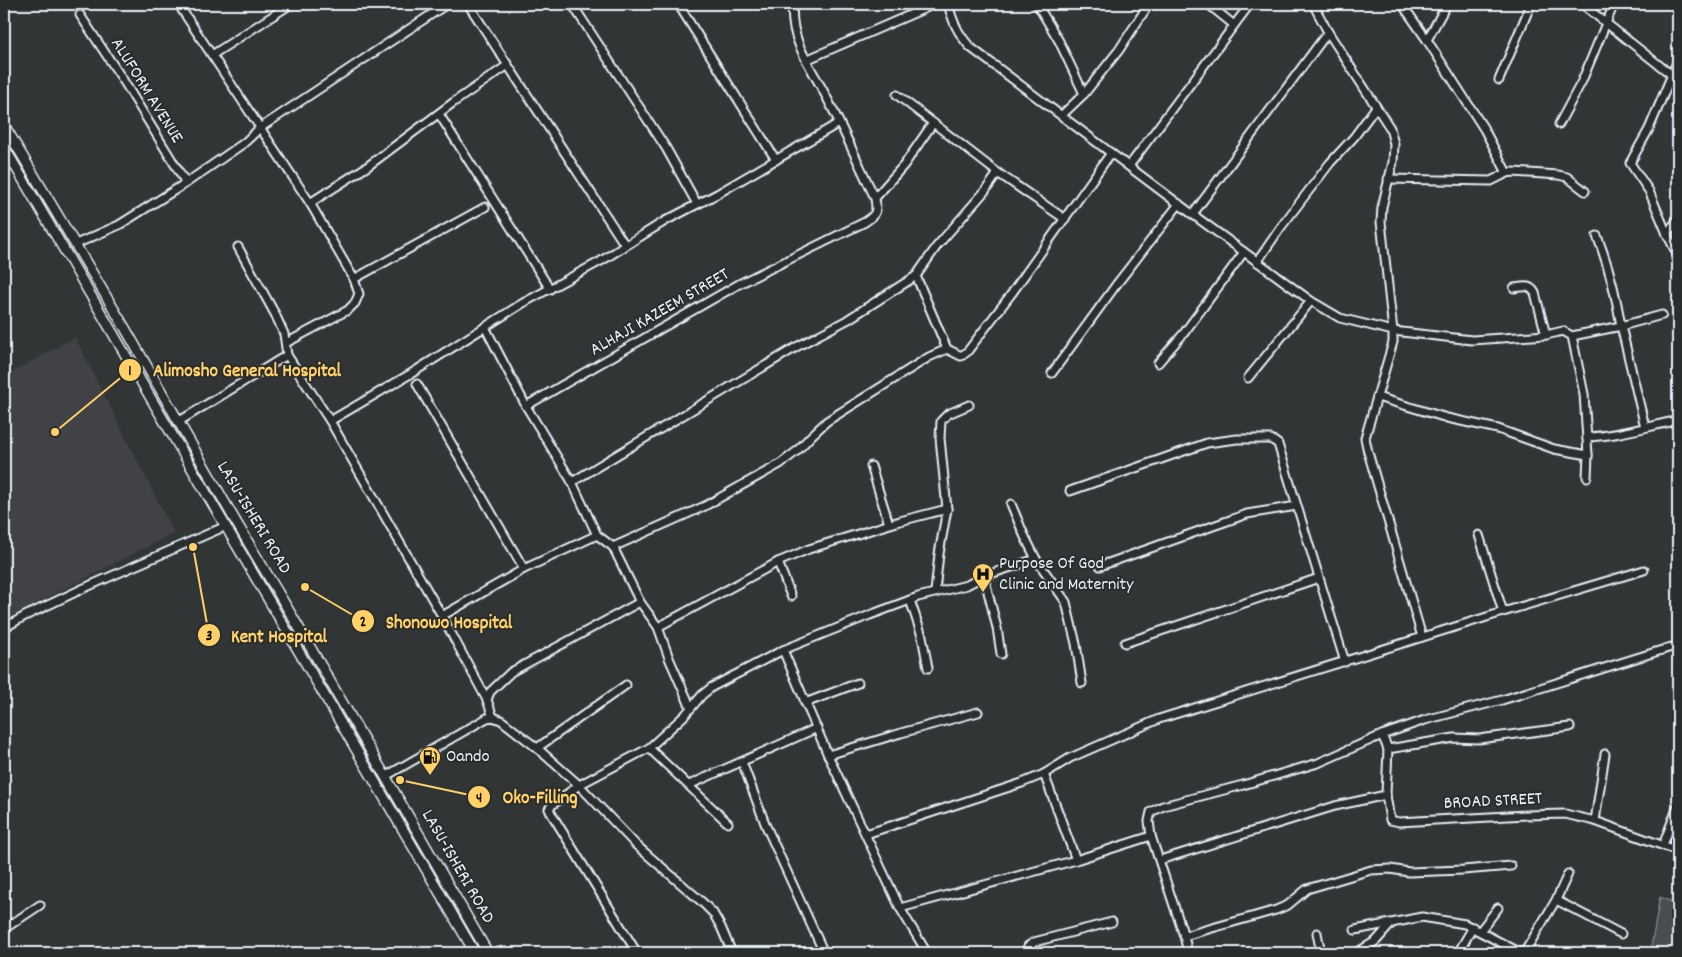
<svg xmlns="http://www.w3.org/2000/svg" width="1682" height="957" font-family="Dekko,sans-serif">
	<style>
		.built { fill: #3f4244 }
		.green { fill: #494d4f; stroke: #989fa4 }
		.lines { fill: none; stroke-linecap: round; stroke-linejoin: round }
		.minor-casing { stroke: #e8f1f8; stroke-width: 11 }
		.major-casing { stroke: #e8f1f8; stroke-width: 12 }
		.minor { stroke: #2a2d2e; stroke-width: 7 }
		.major { stroke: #2a2d2e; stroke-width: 9 }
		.labels { text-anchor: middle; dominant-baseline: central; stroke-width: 4; stroke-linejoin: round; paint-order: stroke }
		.street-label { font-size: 18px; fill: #e8f1f8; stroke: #2a2d2e }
		.poi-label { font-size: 18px; fill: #e8f1f8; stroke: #2a2d2e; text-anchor: start }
		.leader { fill: none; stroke: #ffd166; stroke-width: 2 }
		.callout-dot { fill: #ffd166; stroke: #2a2d2e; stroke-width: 2 }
		.mark-label { font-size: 15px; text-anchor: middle; font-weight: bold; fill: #111 }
		.callout-label { font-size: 19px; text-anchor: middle; font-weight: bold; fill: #ffd166; stroke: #2a2d2e; stroke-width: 4; stroke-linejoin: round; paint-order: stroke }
	</style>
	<rect width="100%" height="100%" fill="#323536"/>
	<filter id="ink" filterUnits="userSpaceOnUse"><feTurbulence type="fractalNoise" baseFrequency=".02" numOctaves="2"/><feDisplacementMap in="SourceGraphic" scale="10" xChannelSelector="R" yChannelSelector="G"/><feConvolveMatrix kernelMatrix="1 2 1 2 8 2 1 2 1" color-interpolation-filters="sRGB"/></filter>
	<g filter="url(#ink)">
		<!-- built -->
		<path class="built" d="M75 337 174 533 4 620V377Z"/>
		<!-- green -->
		<path class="green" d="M1660 897 1678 905V953H1650Z"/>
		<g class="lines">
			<!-- minor casing -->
			<g class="minor-casing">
				<g id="minor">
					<path d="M178 4 310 203 354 279 359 294 355 303 348 310 286 343"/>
					<path d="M468 4 625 245"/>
					<path d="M572 4 666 148 697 204"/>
					<path d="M678 4 776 160"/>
					<path d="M948 4C953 22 957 32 970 47L1188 211 1311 301 1340 318 1393 331 1472 340 1546 335 1563 331 1572 336 1584 394 1588 455 1587 477"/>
					<path d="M1037 4 1059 41 1084 94"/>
					<path d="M1208 4 1234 25"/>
					<path d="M1313 4 1328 32 1390 128 1394 144 1393 162 1382 207 1381 222 1393 331V342L1365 438 1368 452 1422 637"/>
					<path d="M1402 4 1427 40 1447 4"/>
					<path d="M1582 4 1678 80"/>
					<path d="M80 15 123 80 186 183"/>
					<path d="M1427 40 1484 129 1507 173"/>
					<path d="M212 55 291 4"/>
					<path d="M806 60 935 4"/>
					<path d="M1678 60 1649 129 1630 163 1649 191 1667 234 1678 256"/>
					<path d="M1499 80 1531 4"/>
					<path d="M897 95 998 173 1065 219"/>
					<path d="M439 114 550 289"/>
					<path d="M1062 115 1084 94 1119 50 1149 4"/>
					<path d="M1559 124 1582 81 1614 4"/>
					<path d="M1129 166 1250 4"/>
					<path d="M1388 179 1491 181 1507 173 1513 172 1558 175 1567 177 1585 191"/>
					<path d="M875 198 904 165 933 123"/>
					<path d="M310 203 368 166 454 102 508 65"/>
					<path d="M1193 214 1328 32"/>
					<path d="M1667 234 1678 219"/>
					<path d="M76 244 119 225 186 183 244 143 260 128 447 4"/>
					<path d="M238 247 275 314 284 334 287 355 330 421 442 616 487 700 493 717"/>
					<path d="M1257 262 1281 227 1330 163 1354 137 1376 107"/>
					<path d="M916 276 947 349"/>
					<path d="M354 279 485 207"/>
					<path d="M1514 288C1523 287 1530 284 1535 293L1546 335"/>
					<path d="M485 327 526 406 739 284 865 222C877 214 877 212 875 198 860 167 846 135 830 104 815 72 788 41 793 4"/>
					<path d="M1572 336 1621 326C1616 295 1609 266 1597 236"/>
					<path d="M1158 363 1184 333 1244 252"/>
					<path d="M1052 373 1116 285 1179 204"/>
					<path d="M1248 378 1311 301"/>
					<path d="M417 384 524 569"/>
					<path d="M1377 397 1447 418 1498 429 1554 449 1588 455"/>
					<path d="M526 406 572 482 597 535 613 547 640 602 658 627 669 658 691 708"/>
					<path d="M330 421 412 373 523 303 601 261 665 221 717 194 839 123"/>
					<path d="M178 422 287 355"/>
					<path d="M1645 427 1621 326 1662 315"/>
					<path d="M1587 437C1617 436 1645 427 1675 421"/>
					<path d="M871 466 889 524"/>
					<path d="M572 482 798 346 847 320 916 276 937 246 985 191 998 173"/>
					<path d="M1070 491 1207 443 1237 439H1271L1278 444 1345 662"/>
					<path d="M1011 504 1024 535 1036 559 1066 602 1076 644 1082 683"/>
					<path d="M1479 535 1503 612"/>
					<path d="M613 547 705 506 780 464 797 451 811 436 827 421 929 357 947 349 961 356 967 352 1012 293 1111 153"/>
					<path d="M778 562 791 596"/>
					<path d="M1100 566 1247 514 1297 506"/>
					<path d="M984 576 997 628 1001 654"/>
					<path d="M935 592 939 554 947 509 940 438 941 421 948 414 969 405"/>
					<path d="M910 600 922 636 928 668"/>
					<path d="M442 616 524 569 597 535"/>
					<path d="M658 627 778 562 809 549 900 521 947 509"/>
					<path d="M4 628 25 616 82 589 226 526"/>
					<path d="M1125 643 1319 578"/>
					<path d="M783 650 828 755 900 908 927 953"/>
					<path d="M487 700 490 692 511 672 640 602"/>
					<path d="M805 703 858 683"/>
					<path d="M1382 735 1388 749 1386 795 1390 820 1399 822 1526 815 1565 814 1595 821 1678 851"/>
					<path d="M537 748 626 685"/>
					<path d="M649 748 728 823"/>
					<path d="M1388 749 1454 738 1479 739 1570 727"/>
					<path d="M828 755 901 733 978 712"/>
					<path d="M742 762 766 826 824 953"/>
					<path d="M1044 774 1076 860"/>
					<path d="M386 776 487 718 493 717 501 720 537 748 579 785 636 845 702 902 713 913 721 927 732 953"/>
					<path d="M689 785 817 728"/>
					<path d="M1595 821 1605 754"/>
					<path d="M866 834 1022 783 1044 774 1070 758 1159 719 1503 612 1644 570"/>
					<path d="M1663 845 1678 806"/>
					<path d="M1160 860 1335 806 1386 795"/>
					<path d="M1556 900 1621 934"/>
					<path d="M900 908 1076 860 1151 836"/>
					<path d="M4 929 40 905"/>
					<path d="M1355 930 1422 917 1465 924 1521 953"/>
					<path d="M1480 931 1498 908"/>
					<path d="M1317 933 1321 953"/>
					<path d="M1184 936 1276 910 1288 905 1307 889 1371 870 1390 869 1409 872 1463 870 1511 866"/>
					<path d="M637 953 551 813 549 809 552 805 579 785 649 748 685 715 702 695 712 687 783 650 870 615 918 597 967 585 984 576 1036 559"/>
					<path d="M1026 953 1028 946 1034 942 1112 922"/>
					<path d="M1188 953 1184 936 1151 836 1149 821 1151 812 1163 806 1243 785 1318 763 1382 735 1425 720 1502 700 1678 645"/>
					<path d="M1356 953 1376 941 1391 924"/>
					<path d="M1458 953 1473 927"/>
					<path d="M1524 953 1556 900 1568 874"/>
				</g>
			</g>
			<!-- major casing -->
			<g class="major-casing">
				<g id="major">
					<path d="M4 125 125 328 236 522 295 621 488 953"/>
					<path d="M4 147 475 953"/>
				</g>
			</g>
			<!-- minor -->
			<use href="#minor" class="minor"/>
			<!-- major -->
			<use href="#major" class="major"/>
		</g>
	</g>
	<!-- icons -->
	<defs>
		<g id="hospital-pin" transform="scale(1.125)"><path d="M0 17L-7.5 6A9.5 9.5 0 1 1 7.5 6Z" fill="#ffd166" stroke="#2a2d2e"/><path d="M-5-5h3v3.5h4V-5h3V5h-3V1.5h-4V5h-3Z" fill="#111"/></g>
		<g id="fuel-pin" transform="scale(1.125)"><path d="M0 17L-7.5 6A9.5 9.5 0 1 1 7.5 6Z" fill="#ffd166" stroke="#2a2d2e"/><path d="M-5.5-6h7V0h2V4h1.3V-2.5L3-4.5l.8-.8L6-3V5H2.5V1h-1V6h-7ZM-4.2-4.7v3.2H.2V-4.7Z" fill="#111"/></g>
	</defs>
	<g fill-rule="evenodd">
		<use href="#hospital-pin" x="983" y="574"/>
		<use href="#fuel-pin" x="430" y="757"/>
	</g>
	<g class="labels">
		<!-- street labels -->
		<g class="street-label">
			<text transform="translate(146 91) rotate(58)">ALUFORM AVENUE</text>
			<text transform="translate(660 313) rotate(-30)">ALHAJI KAZEEM STREET</text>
			<text transform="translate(253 518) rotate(59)">LASU-ISHERI ROAD</text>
			<text transform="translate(1493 802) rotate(-3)">BROAD STREET</text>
			<text transform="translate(457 867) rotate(60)">LASU-ISHERI ROAD</text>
		</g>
		<!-- poi labels -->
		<g class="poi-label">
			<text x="999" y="564">Purpose Of God<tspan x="999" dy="21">Clinic and Maternity</tspan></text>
			<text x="446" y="757">Oando</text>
		</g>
	</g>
	<!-- callouts -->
	<path class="leader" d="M55 432L130 370M305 587L363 621M193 547L209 635M400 780L479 797"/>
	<g class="callout-dot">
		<circle cx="55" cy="432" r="5"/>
		<circle cx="305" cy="587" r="5"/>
		<circle cx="193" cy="547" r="5"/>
		<circle cx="400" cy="780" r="5"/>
		<circle cx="130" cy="370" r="12"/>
		<circle cx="363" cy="621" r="12"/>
		<circle cx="209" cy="635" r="12"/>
		<circle cx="479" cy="797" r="12"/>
	</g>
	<g class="mark-label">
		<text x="130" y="375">1</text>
		<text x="363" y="626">2</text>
		<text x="209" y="640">3</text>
		<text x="479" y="802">4</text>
	</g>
	<g class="callout-label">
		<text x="247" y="376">Alimosho General Hospital</text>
		<text x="449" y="628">Shonowo Hospital</text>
		<text x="279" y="642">Kent Hospital</text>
		<text x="540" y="803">Oko-Filling</text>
	</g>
	<!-- margin -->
	<rect width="1682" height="957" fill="none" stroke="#2a2d2e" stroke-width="20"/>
	<rect x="10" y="10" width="1662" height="937" fill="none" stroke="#e8f1f8" stroke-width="2" filter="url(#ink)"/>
</svg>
